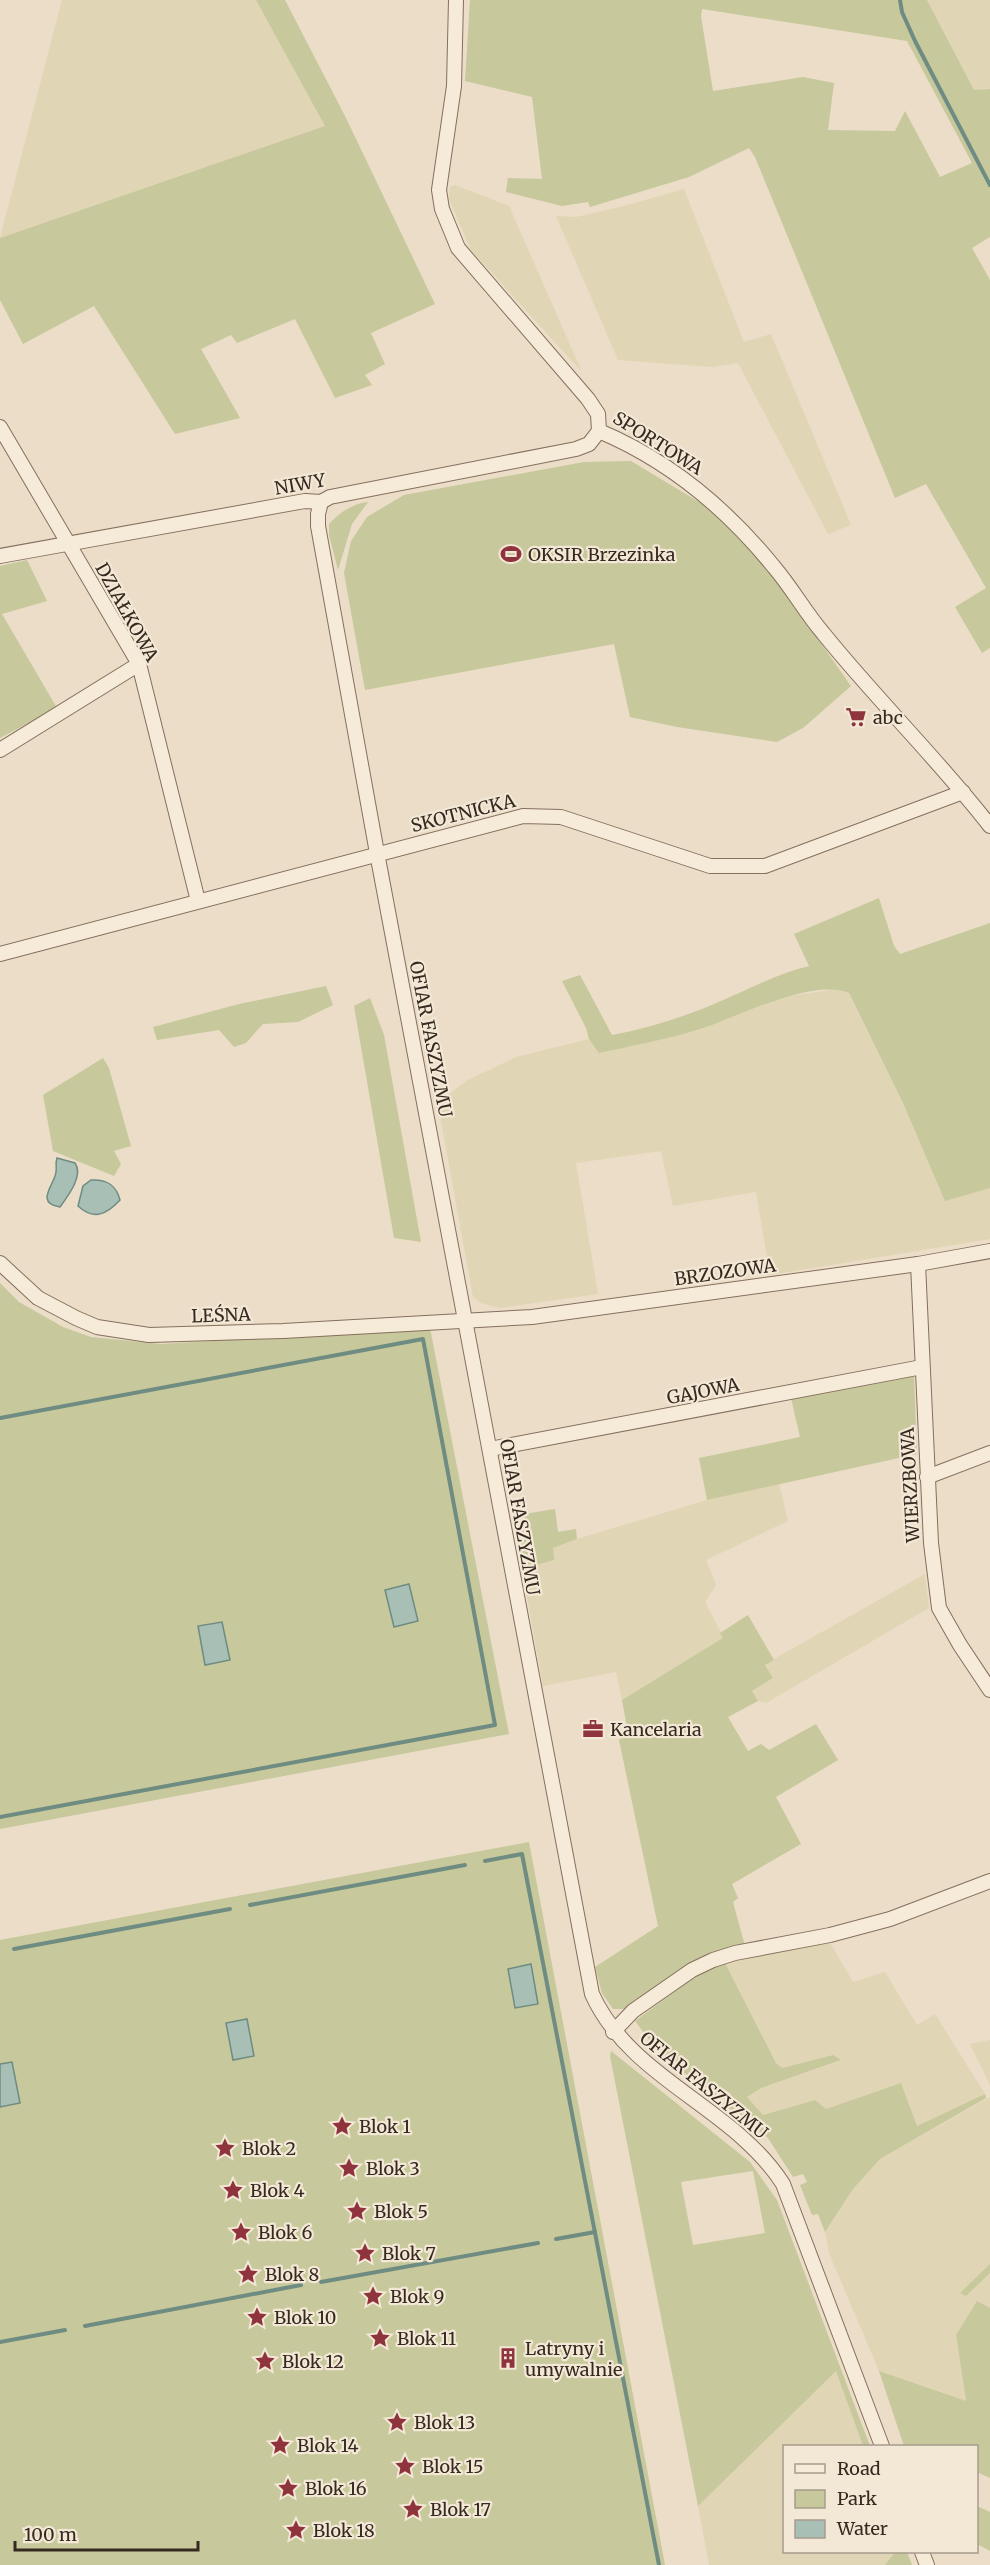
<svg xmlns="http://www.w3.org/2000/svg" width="990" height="2565" font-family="Merriweather,serif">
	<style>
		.farmland { fill: #e0d5b5 }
		.green { fill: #c7c89b; fill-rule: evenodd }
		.water { fill: #a8bfb6; stroke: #6f8c82; stroke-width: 1.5 }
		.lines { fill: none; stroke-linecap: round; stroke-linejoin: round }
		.stream { stroke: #6f8c82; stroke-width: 4 }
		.minor-casing { stroke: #856f5e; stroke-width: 16 }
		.minor { stroke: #f6ebd9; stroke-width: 14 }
		.labels { text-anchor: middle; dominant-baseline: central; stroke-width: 4.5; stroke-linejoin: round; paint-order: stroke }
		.street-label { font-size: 18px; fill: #362920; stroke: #f3e8d6 }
		.poi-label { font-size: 18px; fill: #362920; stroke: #f3e8d6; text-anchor: start }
	</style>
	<rect width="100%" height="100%" fill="#ebddc7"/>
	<!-- farmland -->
	<g class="farmland">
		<path d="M62 0H256L326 126 0 238Z"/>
		<path d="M927 0H990V89L974 90Z"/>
		<path d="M455 185 509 206 582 372 471 250 449 199 450 187Z"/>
		<path d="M684 189 744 342 771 334 851 525 828 534 738 363 712 367 618 360 556 216 576 217 624 206Z"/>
		<path d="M838 989 849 994 903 1103 945 1200 990 1188V1239L770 1275 756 1192 673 1206 661 1151 576 1163 598 1294 499 1308 481 1303 473 1297 441 1121V1100L468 1080 516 1057 589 1039 600 1053 696 1031 783 997Z"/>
		<path d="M779 1484 788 1521 706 1560 716 1585 705 1602 724 1638 622 1700 616 1672 543 1686 522 1569 553 1560V1548L577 1539 707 1500Z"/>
		<path d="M925 1574 929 1608 766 1703 758 1701 752 1691 773 1678 765 1664Z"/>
		<path d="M829 1941 853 1982 885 1972 917 2025 935 2014 985 2094 917 2126 901 2083 826 2109 815 2100 763 2115 747 2097 761 2088 840 2061 833 2055 782 2068 776 2063 724 1961Z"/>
		<path d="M990 2040V2085L970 2044Z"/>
		<path d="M990 2097V2264L961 2293 966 2295 990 2273V2308L977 2301 956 2335 966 2402 879 2371 829 2253 825 2232 853 2189 880 2159Z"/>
		<path d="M836 2370 863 2446H784V2552H895L885 2565H709L698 2506Z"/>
	</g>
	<!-- green -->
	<g class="green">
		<path d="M256 0H285L346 118 435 304 371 333 385 364 365 375 372 385 335 398 295 319 237 343 231 335 201 349 240 418 175 434 94 306 23 344 0 300V238L325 126Z"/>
		<path d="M470 0H927L974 90 990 89V237L972 248 990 280V648L982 653 955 607 986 588 926 484 895 498 755 157 749 148 689 177 590 207 588 202 562 206 506 192 508 178 542 179 532 97 465 81ZM702 9 907 41 972 163 940 177 905 111 895 131 828 130 834 83 803 77 713 91 701 16Z"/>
		<path d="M631 461 709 508 770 571 851 686 803 728 777 742 677 727 630 717 614 644 365 690 344 573 351 541 367 517 404 495 584 462Z"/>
		<path d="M368 502 352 524 338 570 329 535V524C340 512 352 504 368 502Z"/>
		<path d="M27 560 47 601 2 614 57 708 0 738V566Z"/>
		<path d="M879 898 894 946 900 954 990 923V1188L945 1201 903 1103 849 993C810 977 733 1020 694 1031 663 1040 631 1046 599 1053L589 1039 586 1028 562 981 580 975 612 1035C646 1029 683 1017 714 1004 746 991 776 974 809 966L794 934Z"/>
		<path d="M326 986 333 1005 298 1022 263 1024 246 1043 234 1047 219 1030 157 1040 153 1027 239 1004Z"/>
		<path d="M370 998 384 1035 421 1242 394 1238 354 1006Z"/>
		<path d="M103 1058 109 1068 131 1146 114 1151 121 1164 114 1176 53 1151 43 1095Z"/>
		<path d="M0 1283 19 1302 63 1327 91 1337 161 1344 430 1328 509 1734 0 1829Z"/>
		<path d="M914 1375 917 1454 707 1500 699 1458 800 1437 791 1398Z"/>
		<path d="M555 1509 558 1532 576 1529 577 1539 553 1548 554 1560 522 1569 512 1516Z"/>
		<path d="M748 1615 774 1660 765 1665 773 1678 752 1691 758 1701 728 1717 748 1751 761 1744 769 1750 816 1724 838 1760 776 1797 801 1844 732 1884 738 1898 733 1902 745 1946 630 2009H613L602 1993 595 1967 658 1926 619 1740 628 1733 622 1700 723 1638 720 1633Z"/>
		<path d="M529 1842 665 2565H0V1940Z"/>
		<path d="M724 1961 776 2063 782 2068 833 2055 841 2060 761 2088 747 2097 763 2115 815 2100 826 2109 901 2083 917 2126 985 2094 986 2098 880 2159 853 2189 825 2232 818 2214 812 2215 800 2185 807 2182 803 2174 793 2177 768 2138 754 2127 757 2122 751 2116 747 2122 723 2104 731 2094 724 2089 716 2098 660 2054 635 2021 694 1977Z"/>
		<path d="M611 2051 750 2162 777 2200 870 2446H863L836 2371 698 2506 610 2056ZM753 2171 765 2233 693 2245 681 2182Z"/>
		<path d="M990 2264V2273L966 2296 960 2293Z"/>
		<path d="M977 2301 990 2308V2478L977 2472 976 2446H904L879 2371 966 2401 956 2335Z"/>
		<path d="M977 2506 990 2512V2551L977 2544Z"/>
		<path d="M895 2552H907L912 2565H885Z"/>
	</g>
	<!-- water -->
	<g class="water">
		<path d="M57 1158 75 1163C84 1175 68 1196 60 1207 34 1203 55 1184 56 1172 57 1166 55 1164 57 1158Z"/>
		<path d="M91 1180C106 1179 116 1184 120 1200 107 1214 94 1221 78 1206L83 1186Z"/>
		<path d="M409 1584 418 1621 394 1627 385 1590Z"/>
		<path d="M222 1622 230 1660 205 1665 198 1626Z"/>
		<path d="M531 1964 538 2004 515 2008 508 1969Z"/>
		<path d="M247 2019 254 2056 233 2060 226 2023Z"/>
		<path d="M12 2062 20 2103 0 2107V2064Z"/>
	</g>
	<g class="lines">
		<!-- stream -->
		<g class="stream">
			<path d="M900 0 902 12 915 41 990 185"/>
			<path d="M0 1418 423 1339 495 1725 0 1817"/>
			<path d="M485 1861 522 1854 659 2565"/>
			<path d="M250 1905 465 1865"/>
			<path d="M14 1949 230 1909"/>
			<path d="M556 2239 595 2232"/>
			<path d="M321 2282 538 2243"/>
			<path d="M85 2326 301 2285"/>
			<path d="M0 2342 65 2330"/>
		</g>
		<!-- minor casing -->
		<g class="minor-casing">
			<g id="minor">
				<path d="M456 0 454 86 439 190 442 209 458 248 588 399 598 414 599 431"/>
				<path d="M0 427 139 664 198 901"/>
				<path d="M599 431C668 460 727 509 774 567 792 588 805 612 823 633 876 699 938 759 990 826"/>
				<path d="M321 502 318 514V526L377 853 592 1994C631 2080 733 2106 783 2184L882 2446"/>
				<path d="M0 556 305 501 321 502 330 497 576 449 589 444 599 431"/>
				<path d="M0 750 139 664"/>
				<path d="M0 954 523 816 561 817 710 866H765L963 792"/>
				<path d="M0 1263 38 1298 76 1318 97 1327 149 1335 283 1331 532 1317 918 1264 990 1251"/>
				<path d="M918 1264 931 1543 939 1608 960 1645 990 1690"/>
				<path d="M490 1449 922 1367"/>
				<path d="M927 1477 990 1453"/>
				<path d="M613 2032 633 2011 692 1970 713 1960 735 1953 830 1935 890 1919 990 1881"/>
				<path d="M922 2552 927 2565"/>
			</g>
		</g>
		<!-- minor -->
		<use href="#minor" class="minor"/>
	</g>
	<!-- icons -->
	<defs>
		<g id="stadium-bare" transform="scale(1.62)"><path d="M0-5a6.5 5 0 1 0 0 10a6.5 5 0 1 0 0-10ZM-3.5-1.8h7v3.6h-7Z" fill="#8f333c" stroke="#f3e8d6" stroke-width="2.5" paint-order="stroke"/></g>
		<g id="supermarket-bare" transform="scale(1.62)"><path d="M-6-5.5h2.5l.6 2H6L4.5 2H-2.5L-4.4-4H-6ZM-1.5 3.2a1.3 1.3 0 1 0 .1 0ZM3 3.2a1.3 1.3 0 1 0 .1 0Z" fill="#8f333c" stroke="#f3e8d6" stroke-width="2.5" paint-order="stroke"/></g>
		<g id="office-bare" transform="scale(1.62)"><path d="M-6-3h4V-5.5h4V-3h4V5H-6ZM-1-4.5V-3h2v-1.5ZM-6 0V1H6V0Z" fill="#8f333c" stroke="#f3e8d6" stroke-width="2.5" paint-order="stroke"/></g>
		<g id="sight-bare" transform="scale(1.62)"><path d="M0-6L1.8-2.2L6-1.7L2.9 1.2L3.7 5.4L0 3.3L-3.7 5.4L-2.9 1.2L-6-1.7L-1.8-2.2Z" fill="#8f333c" stroke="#f3e8d6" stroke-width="2.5" paint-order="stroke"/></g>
		<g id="building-bare" transform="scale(1.62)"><path d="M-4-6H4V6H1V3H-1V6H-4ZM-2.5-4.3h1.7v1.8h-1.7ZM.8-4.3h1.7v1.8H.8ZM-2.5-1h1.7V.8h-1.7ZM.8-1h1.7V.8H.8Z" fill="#8f333c" stroke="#f3e8d6" stroke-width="2.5" paint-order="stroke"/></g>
	</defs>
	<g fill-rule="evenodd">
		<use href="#stadium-bare" x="511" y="554"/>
		<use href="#supermarket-bare" x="856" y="717"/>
		<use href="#office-bare" x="593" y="1729"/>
		<use href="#sight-bare" x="342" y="2126"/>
		<use href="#sight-bare" x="225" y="2148"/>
		<use href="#sight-bare" x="349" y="2168"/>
		<use href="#sight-bare" x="233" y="2190"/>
		<use href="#sight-bare" x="357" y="2211"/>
		<use href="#sight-bare" x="241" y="2232"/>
		<use href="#sight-bare" x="365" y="2253"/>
		<use href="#sight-bare" x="248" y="2274"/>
		<use href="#sight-bare" x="373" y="2296"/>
		<use href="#sight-bare" x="257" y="2317"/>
		<use href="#sight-bare" x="380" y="2338"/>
		<use href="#building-bare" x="508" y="2358"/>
		<use href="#sight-bare" x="265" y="2361"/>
		<use href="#sight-bare" x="397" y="2422"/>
		<use href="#sight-bare" x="280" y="2445"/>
		<use href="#sight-bare" x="405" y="2466"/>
		<use href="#sight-bare" x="288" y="2488"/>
		<use href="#sight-bare" x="413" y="2509"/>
		<use href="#sight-bare" x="296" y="2530"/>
	</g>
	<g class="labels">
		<!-- street labels -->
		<g class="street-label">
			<text transform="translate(658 443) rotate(32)">SPORTOWA</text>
			<text transform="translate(300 484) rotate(-10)">NIWY</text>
			<text transform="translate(127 612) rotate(61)">DZIAŁKOWA</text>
			<text transform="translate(463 813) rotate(-14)">SKOTNICKA</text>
			<text transform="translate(431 1039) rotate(79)">OFIAR FASZYZMU</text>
			<text transform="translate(725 1272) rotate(-8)">BRZOZOWA</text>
			<text transform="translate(221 1315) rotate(-2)">LEŚNA</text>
			<text transform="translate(703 1391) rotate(-11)">GAJOWA</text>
			<text transform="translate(910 1485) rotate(-93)">WIERZBOWA</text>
			<text transform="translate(520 1517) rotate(80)">OFIAR FASZYZMU</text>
			<text transform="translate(704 2085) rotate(39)">OFIAR FASZYZMU</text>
		</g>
		<!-- poi labels -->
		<g class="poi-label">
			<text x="528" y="554">OKSIR Brzezinka</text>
			<text x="873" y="717">abc</text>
			<text x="610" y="1729">Kancelaria</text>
			<text x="359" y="2126">Blok 1</text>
			<text x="242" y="2148">Blok 2</text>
			<text x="366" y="2168">Blok 3</text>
			<text x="250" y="2190">Blok 4</text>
			<text x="374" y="2211">Blok 5</text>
			<text x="258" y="2232">Blok 6</text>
			<text x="382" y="2253">Blok 7</text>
			<text x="265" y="2274">Blok 8</text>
			<text x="390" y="2296">Blok 9</text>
			<text x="274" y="2317">Blok 10</text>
			<text x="397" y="2338">Blok 11</text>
			<text x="525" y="2348">Latryny i<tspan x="525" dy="21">umywalnie</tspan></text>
			<text x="282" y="2361">Blok 12</text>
			<text x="414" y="2422">Blok 13</text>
			<text x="297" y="2445">Blok 14</text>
			<text x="422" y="2466">Blok 15</text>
			<text x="305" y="2488">Blok 16</text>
			<text x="430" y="2509">Blok 17</text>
			<text x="313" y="2530">Blok 18</text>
		</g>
	</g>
	<!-- legend -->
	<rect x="783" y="2445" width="195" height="108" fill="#f3e8d6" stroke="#a79c8d" stroke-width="1.5"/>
	<rect x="795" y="2464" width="30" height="9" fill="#f6ebd9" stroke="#a79c8d" stroke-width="1.5"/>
	<text x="837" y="2475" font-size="18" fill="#362920">Road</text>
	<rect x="795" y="2490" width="30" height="18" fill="#c7c89b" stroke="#a79c8d" stroke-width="1.5"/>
	<text x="837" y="2505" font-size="18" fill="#362920">Park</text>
	<rect x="795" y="2520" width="30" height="18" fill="#a8bfb6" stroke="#a79c8d" stroke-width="1.5"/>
	<text x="837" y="2535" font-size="18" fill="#362920">Water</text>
	<!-- scale -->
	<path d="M15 2541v9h183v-9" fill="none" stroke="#362920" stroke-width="3"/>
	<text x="24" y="2541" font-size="18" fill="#362920" stroke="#f3e8d6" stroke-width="4.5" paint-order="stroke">100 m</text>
</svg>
